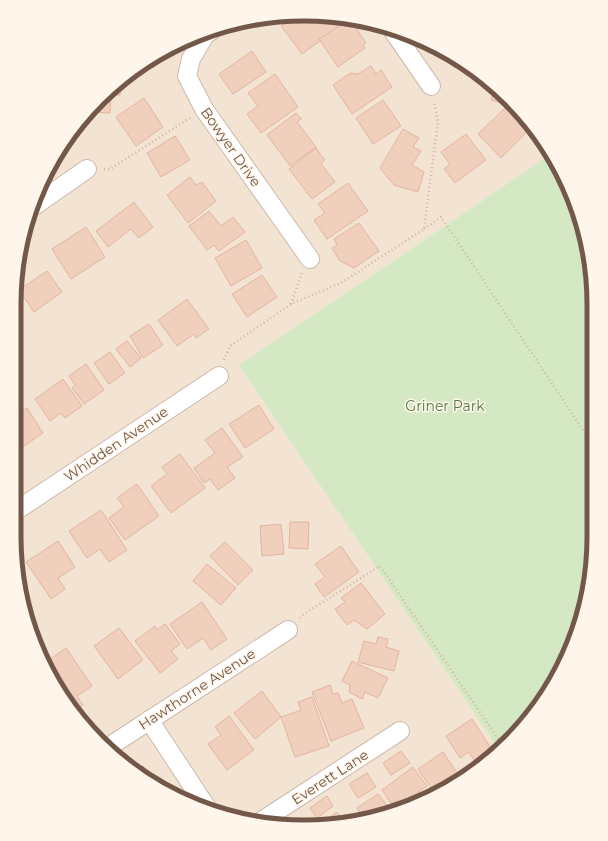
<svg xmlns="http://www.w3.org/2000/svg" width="608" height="841" font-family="Montserrat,sans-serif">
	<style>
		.residential { fill: #f3e3d3 }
		.green { fill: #d4e9c3 }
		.building { fill: #f0cfbd; stroke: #e2b59e }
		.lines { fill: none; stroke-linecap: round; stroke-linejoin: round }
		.street-casing { stroke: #cdb9ab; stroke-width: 20 }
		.path { stroke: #d5b3a0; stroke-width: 2.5; stroke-dasharray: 1 3; stroke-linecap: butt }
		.street { stroke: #fff; stroke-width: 18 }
		.labels { text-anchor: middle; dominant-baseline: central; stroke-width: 3; stroke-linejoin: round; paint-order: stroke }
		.street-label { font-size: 14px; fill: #73584a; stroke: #fef6ea }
		.park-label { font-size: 14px; fill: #547942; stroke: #fef6ea }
		.rim { fill: none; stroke: #73584a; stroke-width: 5 }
	</style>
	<rect width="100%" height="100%" fill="#fcf2e4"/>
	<!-- residential -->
	<path class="residential" d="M285 15 342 16 397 29 449 53 495 86 534 127 550 155 239 365 499 750 481 767 415 805 342 825 248 821 176 797 113 755 63 698 24 612 14 537V304L24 229 63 143 127 74 176 44 229 24Z"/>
	<!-- green -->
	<path class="green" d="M550 155 572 193 591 266 593 556 584 612 564 665 522 728 499 750 239 365Z"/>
	<!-- building -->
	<g class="building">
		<path d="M296 15 342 16 350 19 302 54 281 26Z"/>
		<path d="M350 19 366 43 363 45 365 48 338 67 319 39Z"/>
		<path d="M252 51 266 72 233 94 219 74Z"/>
		<path d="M371 66 376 74 381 70 392 87 352 114 333 85 350 73 358 74Z"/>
		<path d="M275 74 298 107 261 133 247 114 258 106 248 93Z"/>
		<path d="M121 81 120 95H111L110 113 92 112Z"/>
		<path d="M495 86 514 106 491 100Z"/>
		<path d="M144 98 163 127 136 146 116 117Z"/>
		<path d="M383 100 401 126 373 144 356 118Z"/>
		<path d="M505 108 528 131 501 158 478 134Z"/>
		<path d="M296 113 301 119 297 122 316 147 290 166 267 135Z"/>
		<path d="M403 129 419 138 413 147 421 151 412 165 424 172 418 192 394 185 380 168Z"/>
		<path d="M466 134 486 160 455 183 444 169 450 164 441 152Z"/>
		<path d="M175 136 190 160 161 177 147 153Z"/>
		<path d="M316 148 325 160 321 164 335 182 312 199 289 169Z"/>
		<path d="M190 177 196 185 202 182 216 201 188 223 167 195Z"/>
		<path d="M348 183 368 211 327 239 314 220 325 213 318 204Z"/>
		<path d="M134 202 153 227 139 238 131 229 108 247 96 231Z"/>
		<path d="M209 211 221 226 233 217 245 232 219 251 214 245 207 250 189 226Z"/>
		<path d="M359 223 379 251 354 268 340 261 332 248 337 245 334 239Z"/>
		<path d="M86 227 105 257 71 279 52 249Z"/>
		<path d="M246 240 262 268 231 286 215 258Z"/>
		<path d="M47 271 62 292 34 312 19 290Z"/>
		<path d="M262 275 277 297 247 317 232 294Z"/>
		<path d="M187 299 209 329 196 338 194 334 177 346 158 320Z"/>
		<path d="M14 313 17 325 14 326Z"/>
		<path d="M149 324 163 345 143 358 130 336Z"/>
		<path d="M127 341 141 358 130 367 116 349Z"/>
		<path d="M110 352 125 373 109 384 94 363Z"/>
		<path d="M86 364 104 390 84 404 72 388 75 385 69 376Z"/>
		<path d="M63 379 82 406 65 418 61 413 50 421 35 399Z"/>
		<path d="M259 405 274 429 245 448 229 424Z"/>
		<path d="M27 408 43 433 14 453V417Z"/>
		<path d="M222 428 243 457 227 467 235 478 218 490 210 479 204 483 194 468 215 453 205 440Z"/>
		<path d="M180 454 205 488 171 513 151 486 167 474 162 467Z"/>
		<path d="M137 484 159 516 125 540 109 518 124 507 117 498Z"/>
		<path d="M101 510 127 550 109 562 100 549 87 558 69 531Z"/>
		<path d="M290 522H309L308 549 289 548Z"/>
		<path d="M281 524 284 554 262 556 260 526Z"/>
		<path d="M58 541 75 567 58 578 65 589 51 599 26 562Z"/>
		<path d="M225 542 253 570 238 585 210 556Z"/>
		<path d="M341 546 359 572 324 597 315 584 325 577 315 564Z"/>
		<path d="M207 564 236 588 221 605 193 581Z"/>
		<path d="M361 583 385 614 367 629 354 620 347 625 335 609 345 602 341 598Z"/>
		<path d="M202 602 227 639 211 650 203 638 187 649 170 624Z"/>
		<path d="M165 624 180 644 171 651 178 659 160 673 135 641 155 626 157 630Z"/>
		<path d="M119 628 143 660 118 679 94 646Z"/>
		<path d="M378 637 388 639 386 647 399 651 394 671 358 662 364 641 376 644Z"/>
		<path d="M66 648 92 686 77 696 83 705 74 711 63 698 46 662Z"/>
		<path d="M352 661 388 678 378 698 365 692 362 699 349 692 350 685 342 681Z"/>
		<path d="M330 685 333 694 338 693 342 703 352 699 364 728 331 741 312 692Z"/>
		<path d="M262 691 281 717 255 739 234 713Z"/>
		<path d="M312 697 329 746 295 757 281 717 301 710 298 702Z"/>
		<path d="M229 716 254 750 227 770 208 744 221 735 215 727Z"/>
		<path d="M472 719 491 748 474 760 469 752 460 758 446 736Z"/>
		<path d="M401 751 410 763 391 775 383 763Z"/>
		<path d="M443 752 458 774 433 791 418 769Z"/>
		<path d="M143 766 153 782 135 770Z"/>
		<path d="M413 767 427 786 417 793 422 800 415 805 403 808 398 801 391 803 382 790Z"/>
		<path d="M367 773 376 787 358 798 349 784Z"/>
		<path d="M378 794 391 811 359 820 363 817 357 808Z"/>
		<path d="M327 796 333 806 317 818 310 808Z"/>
		<path d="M337 812 345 824H320Z"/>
	</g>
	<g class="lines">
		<!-- street casing -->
		<g class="street-casing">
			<g id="street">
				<path d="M391 28 431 86"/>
				<path d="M212 30 205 35 191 59 187 76 204 109 310 259"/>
				<path d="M34 206 87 169"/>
				<path d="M14 512 219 376"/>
				<path d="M149 720 207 808"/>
				<path d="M107 748 288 630"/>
				<path d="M260 822 400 731"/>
			</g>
		</g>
		<!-- path -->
		<g class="path">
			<path d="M104 169H110L190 118"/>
			<path d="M424 229 441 217 593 445"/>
			<path d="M291 304 302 273"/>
			<path d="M224 360 230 346 291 304 341 283 424 229 438 122 434 102"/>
			<path d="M300 618 304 614 380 566 503 746"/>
		</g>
		<!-- street -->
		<use href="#street" class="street"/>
	</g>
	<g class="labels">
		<!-- street labels -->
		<g class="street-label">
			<text transform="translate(231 147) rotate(55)">Bowyer Drive</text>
			<text transform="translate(116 444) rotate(-34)">Whidden Avenue</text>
			<text transform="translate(197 689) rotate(-33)">Hawthorne Avenue</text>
			<text transform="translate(330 777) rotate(-33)">Everett Lane</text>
		</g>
		<!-- park labels -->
		<g class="park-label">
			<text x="445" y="406">Griner Park</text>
		</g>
	</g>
	<!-- crop -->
	<path d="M0 0H608V841H0ZM304 21H304A283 283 0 0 1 587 304V537A283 283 0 0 1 304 820H304A283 283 0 0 1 21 537V304A283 283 0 0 1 304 21Z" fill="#fef6ea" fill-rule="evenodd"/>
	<path class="rim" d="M304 21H304A283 283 0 0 1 587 304V537A283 283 0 0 1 304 820H304A283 283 0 0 1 21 537V304A283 283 0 0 1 304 21Z"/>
</svg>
